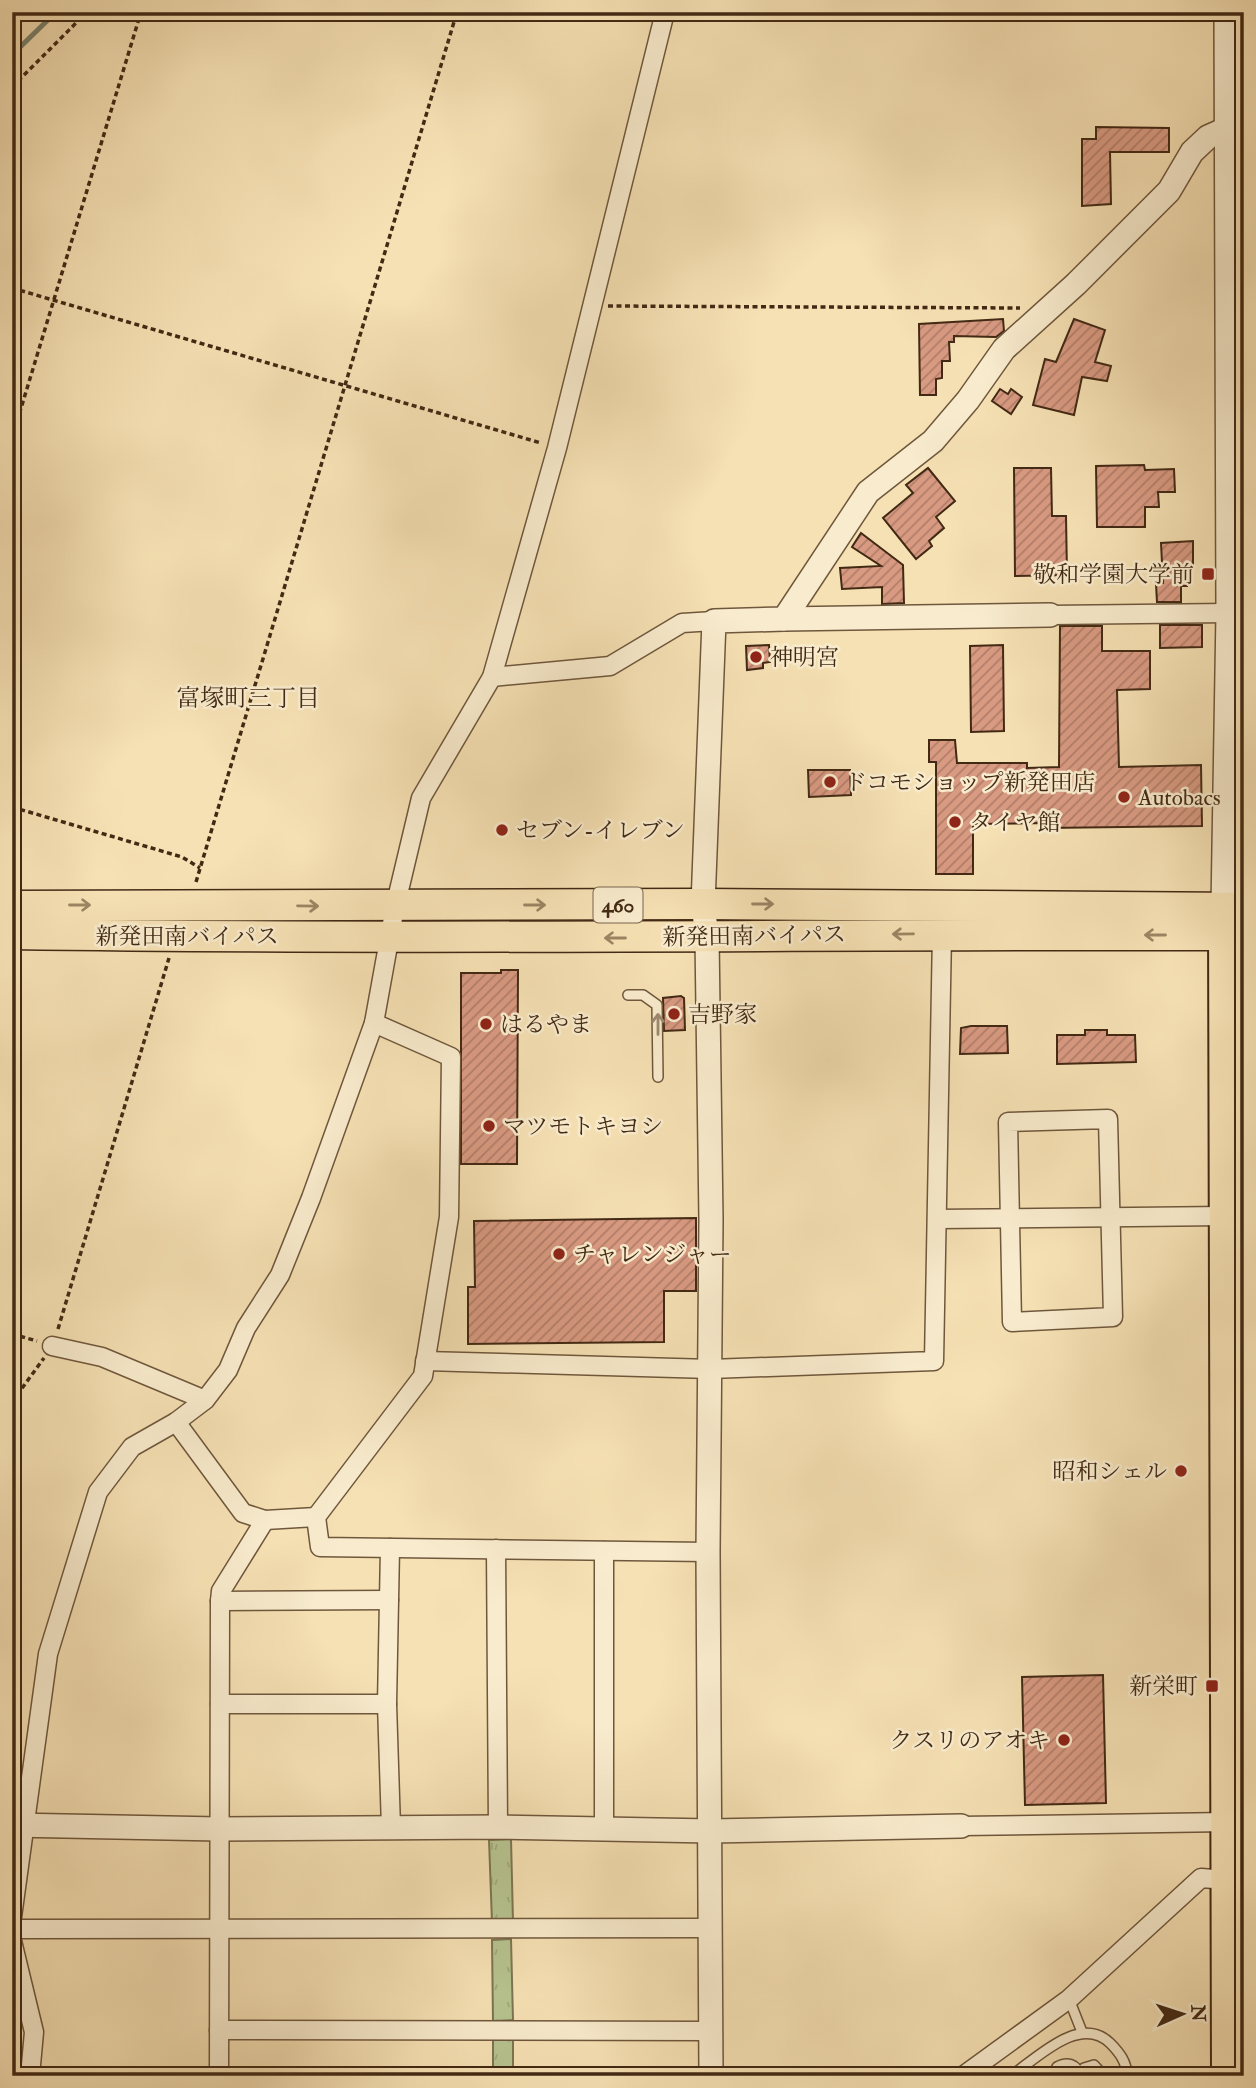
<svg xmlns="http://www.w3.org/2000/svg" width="1256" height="2088" font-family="'IM FELL Double Pica','Noto Serif JP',serif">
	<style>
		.grass { fill: url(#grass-tufts); stroke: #7c7652; stroke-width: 2 }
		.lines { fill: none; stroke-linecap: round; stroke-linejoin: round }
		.stream { stroke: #79826e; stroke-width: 5 }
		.building { fill: url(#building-hatch); stroke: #422914; stroke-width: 2 }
		.service-casing { stroke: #6f573c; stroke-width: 12 }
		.minor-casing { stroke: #6f573c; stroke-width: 21 }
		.tertiary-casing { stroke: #6f573c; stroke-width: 26 }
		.primary-casing { stroke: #422914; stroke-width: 32 }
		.trunk-casing { stroke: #422914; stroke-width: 33 }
		.path { stroke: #422914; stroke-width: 3.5; stroke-dasharray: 5 3.5; stroke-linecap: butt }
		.service { stroke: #f9ecce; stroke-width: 9 }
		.minor { stroke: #f9ecce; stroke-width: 18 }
		.tertiary { stroke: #f9ecce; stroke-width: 23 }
		.primary { stroke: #f6e1b4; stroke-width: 28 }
		.trunk { stroke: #f6e1b4; stroke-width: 30 }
		.oneway { stroke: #9c8564 }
		.oneway2 { stroke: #9e8a71 }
		.poi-dot { fill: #8f2418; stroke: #f9ecce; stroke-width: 2.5 }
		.labels { text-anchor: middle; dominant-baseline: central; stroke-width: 5; stroke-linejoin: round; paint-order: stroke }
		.shield { fill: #f9ecce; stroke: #79644c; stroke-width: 2 }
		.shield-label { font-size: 21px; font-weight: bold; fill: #422914 }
		.poi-label { font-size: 23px; fill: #422914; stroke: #f9ecce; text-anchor: start }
		.street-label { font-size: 23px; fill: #422914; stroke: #f9ecce }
		.neighbourhood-label { font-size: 24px; fill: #422914; stroke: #f9ecce }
	</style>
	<defs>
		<pattern id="grass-tufts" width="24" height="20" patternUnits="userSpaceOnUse" patternTransform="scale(1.75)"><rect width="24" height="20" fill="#b7c491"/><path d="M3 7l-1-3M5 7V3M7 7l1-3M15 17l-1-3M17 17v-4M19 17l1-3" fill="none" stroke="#9fa87c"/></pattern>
		<pattern id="building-hatch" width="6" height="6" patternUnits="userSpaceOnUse" patternTransform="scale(1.75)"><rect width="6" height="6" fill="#d99a82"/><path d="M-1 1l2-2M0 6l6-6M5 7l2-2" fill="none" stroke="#b27e69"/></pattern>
	</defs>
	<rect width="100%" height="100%" fill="#f6e1b4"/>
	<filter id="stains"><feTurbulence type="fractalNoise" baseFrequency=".00286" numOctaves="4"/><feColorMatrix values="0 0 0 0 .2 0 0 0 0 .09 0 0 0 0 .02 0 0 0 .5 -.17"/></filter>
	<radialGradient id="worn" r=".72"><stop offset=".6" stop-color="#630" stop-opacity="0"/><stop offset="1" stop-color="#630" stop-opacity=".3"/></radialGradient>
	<!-- grass -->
	<g class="grass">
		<path d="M511 1839 513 1921 492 1922 489 1840Z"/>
		<path d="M511 1939 513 2020 493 2021 492 1940Z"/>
		<rect x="493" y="2038" width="20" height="38"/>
	</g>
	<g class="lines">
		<!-- stream -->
		<path class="stream" d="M12 55 56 12"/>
	</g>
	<!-- building -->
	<g class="building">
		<path d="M1096 127 1169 128V152H1110L1111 204 1082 206V139H1096Z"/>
		<path d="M1003 319 1004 331 996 337 954 336V342H949L950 361H942V378L936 379V395H920L919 324Z"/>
		<path d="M1074 319 1105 330 1095 362 1111 366 1107 381 1082 377 1074 415 1033 405 1045 359 1056 362Z"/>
		<path d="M1000 389 1008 394 1011 389 1022 397 1011 414 992 401Z"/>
		<path d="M1144 465 1145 470 1174 469 1175 492H1158L1159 507H1145V527H1097L1096 466Z"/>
		<path d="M928 468 955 501 936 517 944 528 929 541 932 546 916 559 883 518 913 493 906 485Z"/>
		<path d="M1014 468H1051L1052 516H1066L1067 575 1015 576Z"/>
		<path d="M861 533 903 565 904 603 882 604V587L842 589 840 568 881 566 852 547Z"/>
		<path d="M1193 541V565L1186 566 1187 586H1181V602H1157L1156 584 1163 583 1161 543Z"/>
		<path d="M1160 625H1202V647L1160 648Z"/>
		<path d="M1060 626H1102V651H1150V689L1117 690 1119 767 1201 765 1202 826 1046 828V823L973 824V874H936V762H929V740H955L957 763H1027V768L1059 767Z"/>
		<path d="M769 645 770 662 763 663V668L747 670 746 646Z"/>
		<path d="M1003 645 1004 731 971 732 970 646Z"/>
		<path d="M808 770H850L851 795 809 797Z"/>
		<path d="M501 970H518L517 1164H461V973H501Z"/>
		<path d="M681 996 684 998 685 1030 664 1031 663 998Z"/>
		<path d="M971 1026H1007L1008 1053 960 1054 961 1028Z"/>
		<path d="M1085 1030H1107V1035H1135L1136 1062 1057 1064V1035H1085Z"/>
		<path d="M696 1218V1291H664V1342L468 1344V1287H475L474 1221Z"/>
		<path d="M1103 1675 1106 1803 1025 1805 1022 1677Z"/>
	</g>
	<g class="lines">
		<!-- service casing -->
		<g class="service-casing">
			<g id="service">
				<path d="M628 995H643L657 1005 658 1077"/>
				<path d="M1069 1999 1082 2032"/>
				<path d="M1011 2076C1037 2058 1080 2014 1110 2043 1119 2052 1127 2062 1127 2076"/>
				<path d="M1053 2076 1057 2067C1067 2061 1077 2064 1080 2076"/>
				<path d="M1081 2076 1084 2068 1094 2065 1104 2076"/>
			</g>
		</g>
		<!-- minor casing -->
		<g class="minor-casing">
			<g id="minor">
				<path d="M1050 615 1228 613"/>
				<path d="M492 677 610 666 682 623 714 621"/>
				<path d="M374 1023 451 1057 449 1217 423 1376 316 1517 320 1547 708 1552"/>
				<path d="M1108 1119 1113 1317 1012 1322 1008 1122Z"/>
				<path d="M937 1219 1225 1216"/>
				<path d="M52 1346 102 1357 205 1400"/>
				<path d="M425 1361 711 1369 934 1361 942 933"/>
				<path d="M176 1422 243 1513 265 1520 316 1517"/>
				<path d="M390 1548 387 1704 391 1828"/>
				<path d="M496 1549 498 1827"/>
				<path d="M220 1601 389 1600"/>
				<path d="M220 1704H387"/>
				<path d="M961 1826 1227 1822"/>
				<path d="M604 1831V1551"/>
				<path d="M12 1917 48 1654 98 1492 132 1447 176 1422 205 1400 228 1370 246 1328 280 1275 311 1198 374 1023 395 907 421 798 492 677 557 448 665 12"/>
				<path d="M12 1929 711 1928"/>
				<path d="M12 1941 34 2032 30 2076"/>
				<path d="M219 2030 711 2031"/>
				<path d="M219 2076 220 1601 221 1591 265 1520"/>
				<path d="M963 2076 1069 1999 1201 1878 1227 1880"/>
			</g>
		</g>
		<!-- tertiary casing -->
		<g class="tertiary-casing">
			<g id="tertiary">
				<path d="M784 619 1050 615"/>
				<path d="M1223 907 1228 613 1226 12"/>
				<path d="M12 1825 219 1829 498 1827 711 1831 961 1826"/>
				<path d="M711 2076 708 1552 711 1220 707 938 703 904 714 621 784 619 868 492 933 441 968 400 1004 349 1076 284 1169 191 1192 152 1208 137 1226 129 1244 126"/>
			</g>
		</g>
		<!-- primary casing -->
		<g class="primary-casing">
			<path id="primary" d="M1223 913 1226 2076"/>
		</g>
		<!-- trunk casing -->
		<g class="trunk-casing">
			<g id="trunk">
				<path d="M12 906 703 904 1244 908"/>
				<path d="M12 934C423 940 833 934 1244 935"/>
			</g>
		</g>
		<!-- path -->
		<g class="path">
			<path d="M12 18 18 12"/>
			<path d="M12 87 87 12"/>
			<path d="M12 288 541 443"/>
			<path d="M608 306 1020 308"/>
			<path d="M12 438 141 12"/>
			<path d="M12 807 182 857 200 868"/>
			<path d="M196 882 457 12"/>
			<path d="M58 1329 169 958"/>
			<path d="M12 1334 37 1341"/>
			<path d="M12 1402 44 1358"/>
		</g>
		<!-- service -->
		<use href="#service" class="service"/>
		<!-- minor -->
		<use href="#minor" class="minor"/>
		<!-- tertiary -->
		<use href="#tertiary" class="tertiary"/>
		<!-- primary -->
		<use href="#primary" class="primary"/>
		<!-- trunk -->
		<use href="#trunk" class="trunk"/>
	</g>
	<!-- one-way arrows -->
	<defs><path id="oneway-shaft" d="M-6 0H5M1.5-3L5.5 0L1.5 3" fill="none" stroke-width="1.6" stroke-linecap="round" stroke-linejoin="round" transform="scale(1.75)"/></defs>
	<g class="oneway">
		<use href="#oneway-shaft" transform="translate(763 904)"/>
		<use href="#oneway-shaft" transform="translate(80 905)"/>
		<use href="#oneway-shaft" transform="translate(535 905)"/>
		<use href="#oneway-shaft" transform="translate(308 906) rotate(1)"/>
		<use href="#oneway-shaft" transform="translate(903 934) rotate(179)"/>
		<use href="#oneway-shaft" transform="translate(1155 935) rotate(-180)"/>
		<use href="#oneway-shaft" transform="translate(615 938) rotate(-180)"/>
	</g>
	<use class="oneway2" href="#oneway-shaft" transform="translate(658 1024) rotate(-90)"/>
	<!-- markers -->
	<g class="poi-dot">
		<rect x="1201" y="567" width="14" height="14" rx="3.5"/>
		<circle cx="756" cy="657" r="7"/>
		<circle cx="830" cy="782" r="7"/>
		<circle cx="1124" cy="797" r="7"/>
		<circle cx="955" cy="822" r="7"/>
		<circle cx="502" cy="830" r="7"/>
		<circle cx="674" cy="1014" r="7"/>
		<circle cx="486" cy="1024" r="7"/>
		<circle cx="489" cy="1126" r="7"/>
		<circle cx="559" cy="1254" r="7"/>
		<circle cx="1181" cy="1471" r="7"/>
		<rect x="1205" y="1679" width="14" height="14" rx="3.5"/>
		<circle cx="1064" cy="1740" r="7"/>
	</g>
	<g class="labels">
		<!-- shield labels -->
		<rect class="shield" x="593.5" y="887.5" width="49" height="35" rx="5"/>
		<g class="shield-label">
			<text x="618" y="905">460</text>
		</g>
		<!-- poi labels -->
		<g class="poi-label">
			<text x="1194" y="574" text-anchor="end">敬和学園大学前</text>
			<text x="770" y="657">神明宮</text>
			<text x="844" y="782">ドコモショップ新発田店</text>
			<text x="1138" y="797">Autobacs</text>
			<text x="969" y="822">タイヤ館</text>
			<text x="516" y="830">セブン-イレブン</text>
			<text x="688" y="1014">吉野家</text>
			<text x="500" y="1024">はるやま</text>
			<text x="503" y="1126">マツモトキヨシ</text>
			<text x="573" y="1254">チャレンジャー</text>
			<text x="1167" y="1471" text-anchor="end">昭和シェル</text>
			<text x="1198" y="1686" text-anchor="end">新栄町</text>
			<text x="1050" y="1740" text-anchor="end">クスリのアオキ</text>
		</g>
		<!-- street labels -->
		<g class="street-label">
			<text x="187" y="936">新発田南バイパス</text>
			<text transform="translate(754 936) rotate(-1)">新発田南バイパス</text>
		</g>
		<!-- neighbourhood labels -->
		<g class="neighbourhood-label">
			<text x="248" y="698">富塚町三丁目</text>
		</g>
	</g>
	<!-- margin -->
	<rect width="1256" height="2088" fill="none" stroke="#f6e1b4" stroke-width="42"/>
	<rect x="14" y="14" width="1228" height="2060" fill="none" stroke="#422914" stroke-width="3.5"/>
	<rect x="21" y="21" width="1214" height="2046" fill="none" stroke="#422914" stroke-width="2"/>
	<!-- north arrow -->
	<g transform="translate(1182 2014) rotate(87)" stroke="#f9ecce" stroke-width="5" paint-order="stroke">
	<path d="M0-5L12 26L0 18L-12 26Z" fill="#422914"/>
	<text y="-10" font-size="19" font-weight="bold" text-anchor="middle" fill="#422914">N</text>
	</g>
	<rect width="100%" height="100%" filter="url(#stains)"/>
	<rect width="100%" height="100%" fill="url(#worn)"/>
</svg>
